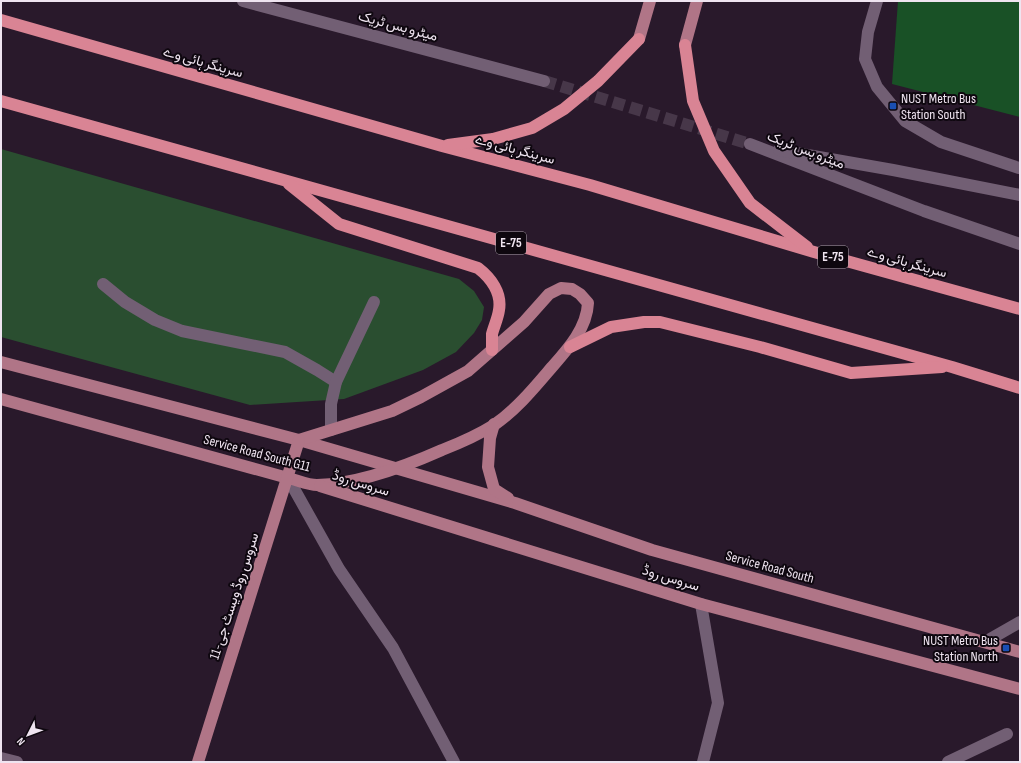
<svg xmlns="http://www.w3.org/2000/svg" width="1021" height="763" font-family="'Sofia Sans Condensed',Vazirmatn,sans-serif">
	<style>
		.green { fill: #2a4e30 }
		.forest { fill: #195126 }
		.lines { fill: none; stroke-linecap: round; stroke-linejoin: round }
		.minor-tunnel { stroke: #473749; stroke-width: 12; stroke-dasharray: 12 6; stroke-linecap: butt }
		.minor { stroke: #725f74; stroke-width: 12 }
		.major { stroke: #b07587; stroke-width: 12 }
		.highway { stroke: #d98494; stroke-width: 12 }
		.transit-dot { fill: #1a4fb4; stroke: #0e070f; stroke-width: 1.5 }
		.labels { text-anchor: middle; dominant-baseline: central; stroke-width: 4; stroke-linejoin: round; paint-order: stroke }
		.shield { fill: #0e070f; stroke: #aca2ac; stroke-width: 1 }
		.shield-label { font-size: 13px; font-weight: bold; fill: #efe4f0 }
		.street-label { font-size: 14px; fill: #efe4f0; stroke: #0e070f }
		.poi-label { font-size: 14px; fill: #efe4f0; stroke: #0e070f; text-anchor: start }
	</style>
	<rect width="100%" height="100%" fill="#29192b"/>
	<!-- green -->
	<path class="green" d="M1 149 459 279 474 291 484 307 482 320 474 333 456 352 423 370 344 399 250 405 1 337Z"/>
	<!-- forest -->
	<path class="forest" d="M898 1H1020V117L892 84Z"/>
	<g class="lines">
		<!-- minor-tunnel -->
		<path class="minor-tunnel" d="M544 81 750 144"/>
		<!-- minor -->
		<g class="minor">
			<path d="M243 1 544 81"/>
			<path d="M877 1 868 32 865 59 877 87 905 121 941 142 1019 168"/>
			<path d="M750 144 924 211 1020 244"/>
			<path d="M779 150 893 170 1020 195"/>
			<path d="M103 284 125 302 155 320 182 331 285 352 317 370 336 382"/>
			<path d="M331 430V404L336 382 374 302"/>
			<path d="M288 478 339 569 393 648 454 762"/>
			<path d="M701 604 718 703 703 762"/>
			<path d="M985 642 1020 622"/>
			<path d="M1 758 17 762"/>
			<path d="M948 762 1007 734"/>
		</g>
		<!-- major -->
		<g class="major">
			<path d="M639 39 650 1"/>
			<path d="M685 45 697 1"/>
			<path d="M1 362 299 440 515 503 652 550 1020 652"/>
			<path d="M1 399 288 478C297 480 308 485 317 485 358 484 406 466 442 450 460 443 478 435 494 425 517 409 534 388 552 367 568 349 587 328 588 303L580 294 572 289 561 288 549 294 524 322 468 371 421 397 392 411 299 440"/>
			<path d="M494 424 490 438 488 467 494 489 508 498"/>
			<path d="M320 486 701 604 1020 689"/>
			<path d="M198 762 299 440"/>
		</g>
		<!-- highway -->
		<g class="highway">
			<path d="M1 20 442 146 590 185 814 252 1020 309"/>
			<path d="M685 45 693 101 714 151 750 203 807 247"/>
			<path d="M1 101 952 367 1020 388"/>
			<path d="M448 145 493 139 532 128 564 109 598 81 639 39"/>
			<path d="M289 184 339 224 478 268C491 278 502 293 499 310 498 318 494 326 492 334 492 339 492 345 492 350"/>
			<path d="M570 347 611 327 644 322H660L760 347 851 373 942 367"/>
		</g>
	</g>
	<!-- markers -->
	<g class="transit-dot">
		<rect x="889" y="102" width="8" height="8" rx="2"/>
		<rect x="1002" y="644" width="8" height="8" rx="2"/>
	</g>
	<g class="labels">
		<!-- shield labels -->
		<g class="shield">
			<rect x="496" y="232" width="30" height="22" rx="3"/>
			<rect x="818" y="246" width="30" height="22" rx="3"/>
		</g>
		<g class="shield-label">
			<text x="511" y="243">E-75</text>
			<text x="833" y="257">E-75</text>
		</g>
		<!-- street labels -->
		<g class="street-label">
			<text transform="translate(398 26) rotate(15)">میٹرو بس ٹریک</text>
			<text transform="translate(203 62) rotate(16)">سرینگر ہائی وے</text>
			<text transform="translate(515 149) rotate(15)">سرینگر ہائی وے</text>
			<text transform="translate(806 150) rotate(21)">میٹرو بس ٹریک</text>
			<text transform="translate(907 262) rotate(16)">سرینگر ہائی وے</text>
			<text transform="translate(257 453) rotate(15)">Service Road South G11</text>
			<text transform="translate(361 483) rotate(17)">سروس روڈ</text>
			<text transform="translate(770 567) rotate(15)">Service Road South</text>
			<text transform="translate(671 578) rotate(17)">سروس روڈ</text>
			<text transform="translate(234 596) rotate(-72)">سروس روڈ ویسٹ جی-11</text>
		</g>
		<!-- poi labels -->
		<g class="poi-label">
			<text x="901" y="98">NUST Metro Bus<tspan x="901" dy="16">Station South</tspan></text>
			<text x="998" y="640" text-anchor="end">NUST Metro Bus<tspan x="998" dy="16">Station North</tspan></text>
		</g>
	</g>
	<!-- border -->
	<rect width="1021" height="763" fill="none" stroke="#efe4f0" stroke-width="4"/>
	<!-- north arrow -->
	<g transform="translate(28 735) rotate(228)" stroke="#0e070f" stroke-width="3" paint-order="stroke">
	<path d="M0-3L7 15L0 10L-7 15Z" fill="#efe4f0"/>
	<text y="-6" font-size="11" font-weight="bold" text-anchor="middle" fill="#efe4f0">N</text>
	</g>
</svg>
